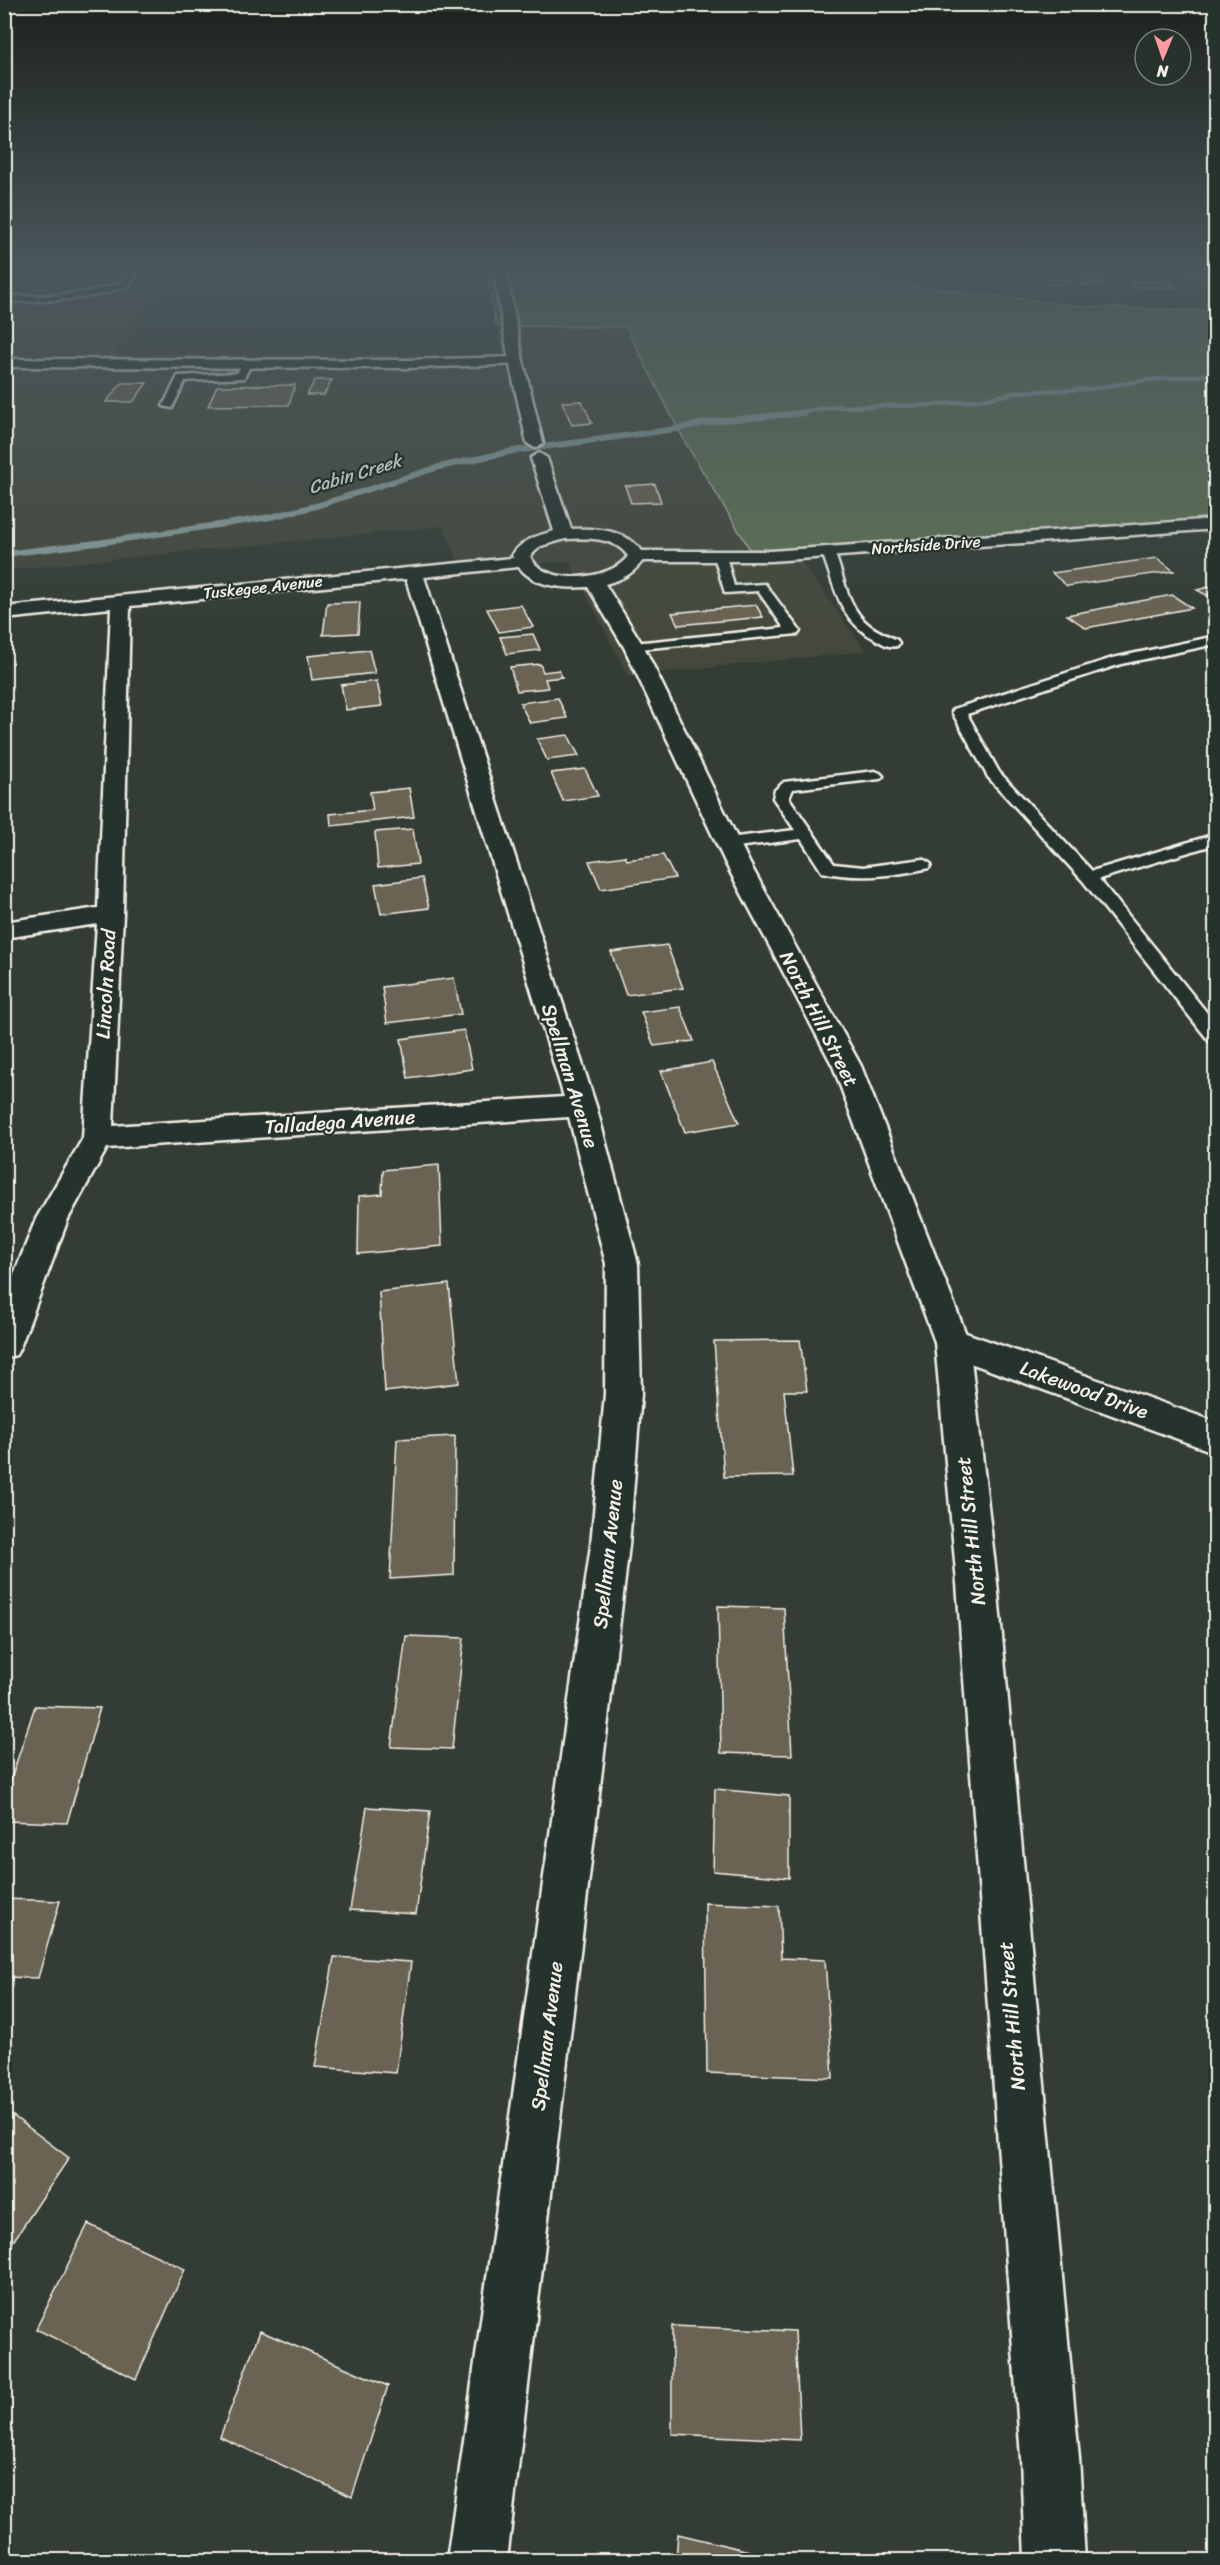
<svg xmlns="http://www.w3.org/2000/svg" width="1220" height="2565" font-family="Sriracha,sans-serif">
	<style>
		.built { fill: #44483e }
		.green { fill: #5e7255; stroke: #a9b29e; stroke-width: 1.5 }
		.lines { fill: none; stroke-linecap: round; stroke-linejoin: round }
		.stream-far1 { stroke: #8ca19e; stroke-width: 4.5 }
		.stream { stroke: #8ca19e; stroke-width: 6 }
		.building { fill: #6b6353; stroke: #f4f1e8; stroke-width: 1.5 }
		.service-casing { stroke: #f4f1e8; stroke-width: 5 }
		.minor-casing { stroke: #f4f1e8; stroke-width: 5 }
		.tertiary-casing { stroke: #f4f1e8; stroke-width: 5 }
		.service { fill: #26332d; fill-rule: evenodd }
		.minor { fill: #26332d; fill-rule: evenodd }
		.tertiary { fill: #26332d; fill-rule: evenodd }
		.labels { text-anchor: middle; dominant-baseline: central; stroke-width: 4.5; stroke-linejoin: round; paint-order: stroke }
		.far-street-label { font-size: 16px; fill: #f4f1e8; stroke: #26332d }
		.far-water-label { font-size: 18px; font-style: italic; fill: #afbbb6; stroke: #26332d }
		.street-label { font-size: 20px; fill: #f4f1e8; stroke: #26332d }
	</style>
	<rect width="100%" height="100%" fill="#343d35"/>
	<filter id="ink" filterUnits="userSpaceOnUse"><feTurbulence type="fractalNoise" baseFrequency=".0167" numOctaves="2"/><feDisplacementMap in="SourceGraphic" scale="12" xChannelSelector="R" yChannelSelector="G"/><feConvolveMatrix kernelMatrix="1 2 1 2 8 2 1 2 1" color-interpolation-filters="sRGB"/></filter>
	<g filter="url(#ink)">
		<!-- built -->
		<path class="built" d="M5 267H182L114 353 503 356 496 326 626 327 686 444 757 561 798 557 866 651 628 676 569 561 462 569 443 526 5 570Z"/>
		<!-- green -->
		<path class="green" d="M485 267H761L1087 307 1215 311V523L757 561 686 444 626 327 496 326Z"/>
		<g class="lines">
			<!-- stream-far1 -->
			<path class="stream-far1" d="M788 414 833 407 934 405 986 399 1019 392 1090 389 1140 381 1216 374"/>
			<!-- stream -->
			<path class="stream" d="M4 554 97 543 271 517 316 506 439 467 513 451 676 429 715 421 803 413"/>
		</g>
		<!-- building -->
		<g class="building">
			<path d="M1045 279H1070L1073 284H1048Z"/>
			<path d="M1078 279H1102L1106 285H1082Z"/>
			<path d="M1129 281H1170L1176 288 1134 287Z"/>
			<path d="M315 380H332L324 395H307Z"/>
			<path d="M122 383H147L133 402H106Z"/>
			<path d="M295 385 289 405 208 406 217 386Z"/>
			<path d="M582 401 592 423 572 425 562 402Z"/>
			<path d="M655 484 661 502 631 503 625 486Z"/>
			<path d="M1157 558 1174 571 1067 586 1052 573Z"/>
			<path d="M1216 585V600L1197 590Z"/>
			<path d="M1172 595 1192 608 1086 628 1067 615Z"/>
			<path d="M360 602 358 633 323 635 327 603Z"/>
			<path d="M521 605 533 627 499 632 487 609Z"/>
			<path d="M756 605 763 617 678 625 672 613Z"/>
			<path d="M533 634 540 650 507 654 500 637Z"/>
			<path d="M369 650 375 673 312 680 308 656Z"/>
			<path d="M540 664 543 672 559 670 562 677 545 679 548 688 517 691 510 667Z"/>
			<path d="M377 681 382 706 346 710 341 685Z"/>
			<path d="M558 698 567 718 530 723 520 703Z"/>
			<path d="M568 735 579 756 547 760 537 739Z"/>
			<path d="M585 769 598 796 563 801 551 773Z"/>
			<path d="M409 788 414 817 331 826 330 814 373 810 370 792Z"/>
			<path d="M413 829 418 864 378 868 375 832Z"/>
			<path d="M663 855 675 878 601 889 589 861 625 856 627 860Z"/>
			<path d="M422 878 429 908 381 914 375 884Z"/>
			<path d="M667 945 683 988 626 995 611 952Z"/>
			<path d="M454 978 461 1014 387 1023 382 987Z"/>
			<path d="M680 1007 694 1041 654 1046 641 1012Z"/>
			<path d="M464 1030 472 1069 408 1078 401 1039Z"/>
			<path d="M712 1062 739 1123 685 1132 661 1071Z"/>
			<path d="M439 1165 442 1246 358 1254 359 1196 382 1194 383 1170Z"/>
			<path d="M449 1284 459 1383 385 1392 379 1292Z"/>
			<path d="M800 1340 807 1391H784L793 1476 724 1477 714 1341Z"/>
			<path d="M455 1436 454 1575 390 1579 397 1439Z"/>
			<path d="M718 1606 784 1608 792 1755 721 1753Z"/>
			<path d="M406 1636 464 1638 452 1749 391 1747Z"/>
			<path d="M35 1706 100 1708 67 1823 4 1821V1800Z"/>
			<path d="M715 1789 789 1796V1878L713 1871Z"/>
			<path d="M367 1807 430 1811 416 1914 350 1910Z"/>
			<path d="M4 1899 60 1901 38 1978 4 1977Z"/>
			<path d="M705 1903 779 1906 781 1958 825 1960 833 2078 707 2073Z"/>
			<path d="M334 1957 411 1962 396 2073 315 2067Z"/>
			<path d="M4 2109 69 2158 4 2255Z"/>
			<path d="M88 2224 185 2269 136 2379 36 2329Z"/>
			<path d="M672 2326 795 2331 800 2440 672 2434Z"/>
			<path d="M260 2331 388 2386 352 2497 220 2437Z"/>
			<path d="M678 2534 786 2560H676Z"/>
		</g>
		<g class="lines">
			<!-- service casing -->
			<g class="service-casing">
				<g id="service">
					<path d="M132 267H140L130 285C89 301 48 301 4 302V296C45 296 85 297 124 281Z"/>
					<path d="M243 362 251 364 244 378 185 381 172 408 163 406 178 376 237 373Z"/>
					<path d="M828 548 834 552C844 576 847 607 868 624 876 631 887 635 897 640L899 643 897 646C888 648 882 643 875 639 839 621 835 586 822 552Z"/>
					<path d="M720 552 726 556 734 586 765 584 800 631 798 634 629 650 627 647 634 643 784 628 758 591 725 593 714 556Z"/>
					<path d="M1216 636V644L1121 664 967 714 999 772 1092 871 1216 834V844L1099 879 1216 1024V1043L1209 1041 1083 881 988 777 952 712 954 709 1113 658Z"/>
					<path d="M875 771 880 773 883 776 880 779 793 789 789 798 834 864 863 867 923 859 931 864 929 868C893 876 858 880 822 872L801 839 728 848 720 843 728 838 795 830 773 798 775 790 784 782Z"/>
				</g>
			</g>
			<!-- minor casing -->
			<g class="minor-casing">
				<g id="minor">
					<path d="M1184 267H1216V271H1190Z"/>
					<path d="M516 357 521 358 523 361 521 364 406 368 4 367V359L406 360Z"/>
					<path d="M1216 519V529L771 561H637L631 560 628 556 631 552 637 551H771Z"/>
					<path d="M521 557 527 558 530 562 527 566 424 577 596 1106 638 1264 641 1394 629 1545 507 2560H447L591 1545 605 1394 606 1264 569 1117 107 1148 68 1219 21 1345 16 1355 4 1359V1300L36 1219 83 1138 97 924 4 938V922L98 908 111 608 4 619V607ZM406 579 564 1097 113 1126 123 914 130 606Z"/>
					<path d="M952 1328 1216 1422V1453L940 1352 935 1342 940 1332Z"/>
				</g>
			</g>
			<!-- tertiary casing -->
			<g class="tertiary-casing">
				<g id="tertiary">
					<path d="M493 267H505L523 361 543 443 535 448 527 443 509 361Z"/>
					<path d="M539 453 547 458 571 529C601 528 628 530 646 556 635 573 624 579 605 584L644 647 750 864 861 1066 969 1342 997 1583 1079 2458 1085 2560H1025L1021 2458 957 1583 935 1342 833 1066 726 864 624 647 588 587C558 589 525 586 512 555 523 539 537 536 554 531L531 458ZM565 539C586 538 614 536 628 556 611 581 543 587 530 556L541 546Z"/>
				</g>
			</g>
			<!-- service -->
			<use href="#service" class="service"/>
			<!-- minor -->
			<use href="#minor" class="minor"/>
			<!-- tertiary -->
			<use href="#tertiary" class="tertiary"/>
		</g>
	</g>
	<!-- sky -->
	<linearGradient id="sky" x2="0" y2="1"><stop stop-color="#1d221d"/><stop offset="0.43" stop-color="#4a575c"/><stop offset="1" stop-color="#4a575c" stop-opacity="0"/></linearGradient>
	<rect width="1220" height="626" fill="url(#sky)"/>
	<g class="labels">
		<!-- far-street labels -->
		<g class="far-street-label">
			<text transform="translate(926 545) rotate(-4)">Northside Drive</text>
			<text transform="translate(263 587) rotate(-6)">Tuskegee Avenue</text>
		</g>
		<!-- far-water labels -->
		<g class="far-water-label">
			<text transform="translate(355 474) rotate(-17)">Cabin Creek</text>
		</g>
		<!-- street labels -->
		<g class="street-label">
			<text transform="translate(106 984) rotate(-87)">Lincoln Road</text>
			<text transform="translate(819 1019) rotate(63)">North Hill Street</text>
			<text transform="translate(570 1076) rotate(73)">Spellman Avenue</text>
			<text transform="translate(340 1122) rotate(-4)">Talladega Avenue</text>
			<text transform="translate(1084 1390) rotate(20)">Lakewood Drive</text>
			<text transform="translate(971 1531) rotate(-96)">North Hill Street</text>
			<text transform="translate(608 1554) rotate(-84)">Spellman Avenue</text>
			<text transform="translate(1012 2016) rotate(-95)">North Hill Street</text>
			<text transform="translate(547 2036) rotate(-83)">Spellman Avenue</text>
		</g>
	</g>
	<!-- margin -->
	<rect width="1220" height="2565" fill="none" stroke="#26332d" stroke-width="24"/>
	<rect x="12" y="12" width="1196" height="2541" fill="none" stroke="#f4f1e8" stroke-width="2" filter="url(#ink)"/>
	<!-- north arrow -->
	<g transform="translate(1163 57) rotate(182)"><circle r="28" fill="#26332d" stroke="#787f78" stroke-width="1.5"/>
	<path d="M0-4.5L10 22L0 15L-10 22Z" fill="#ff9aa2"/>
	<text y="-9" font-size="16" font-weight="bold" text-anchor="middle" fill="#f4f1e8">N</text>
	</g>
</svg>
